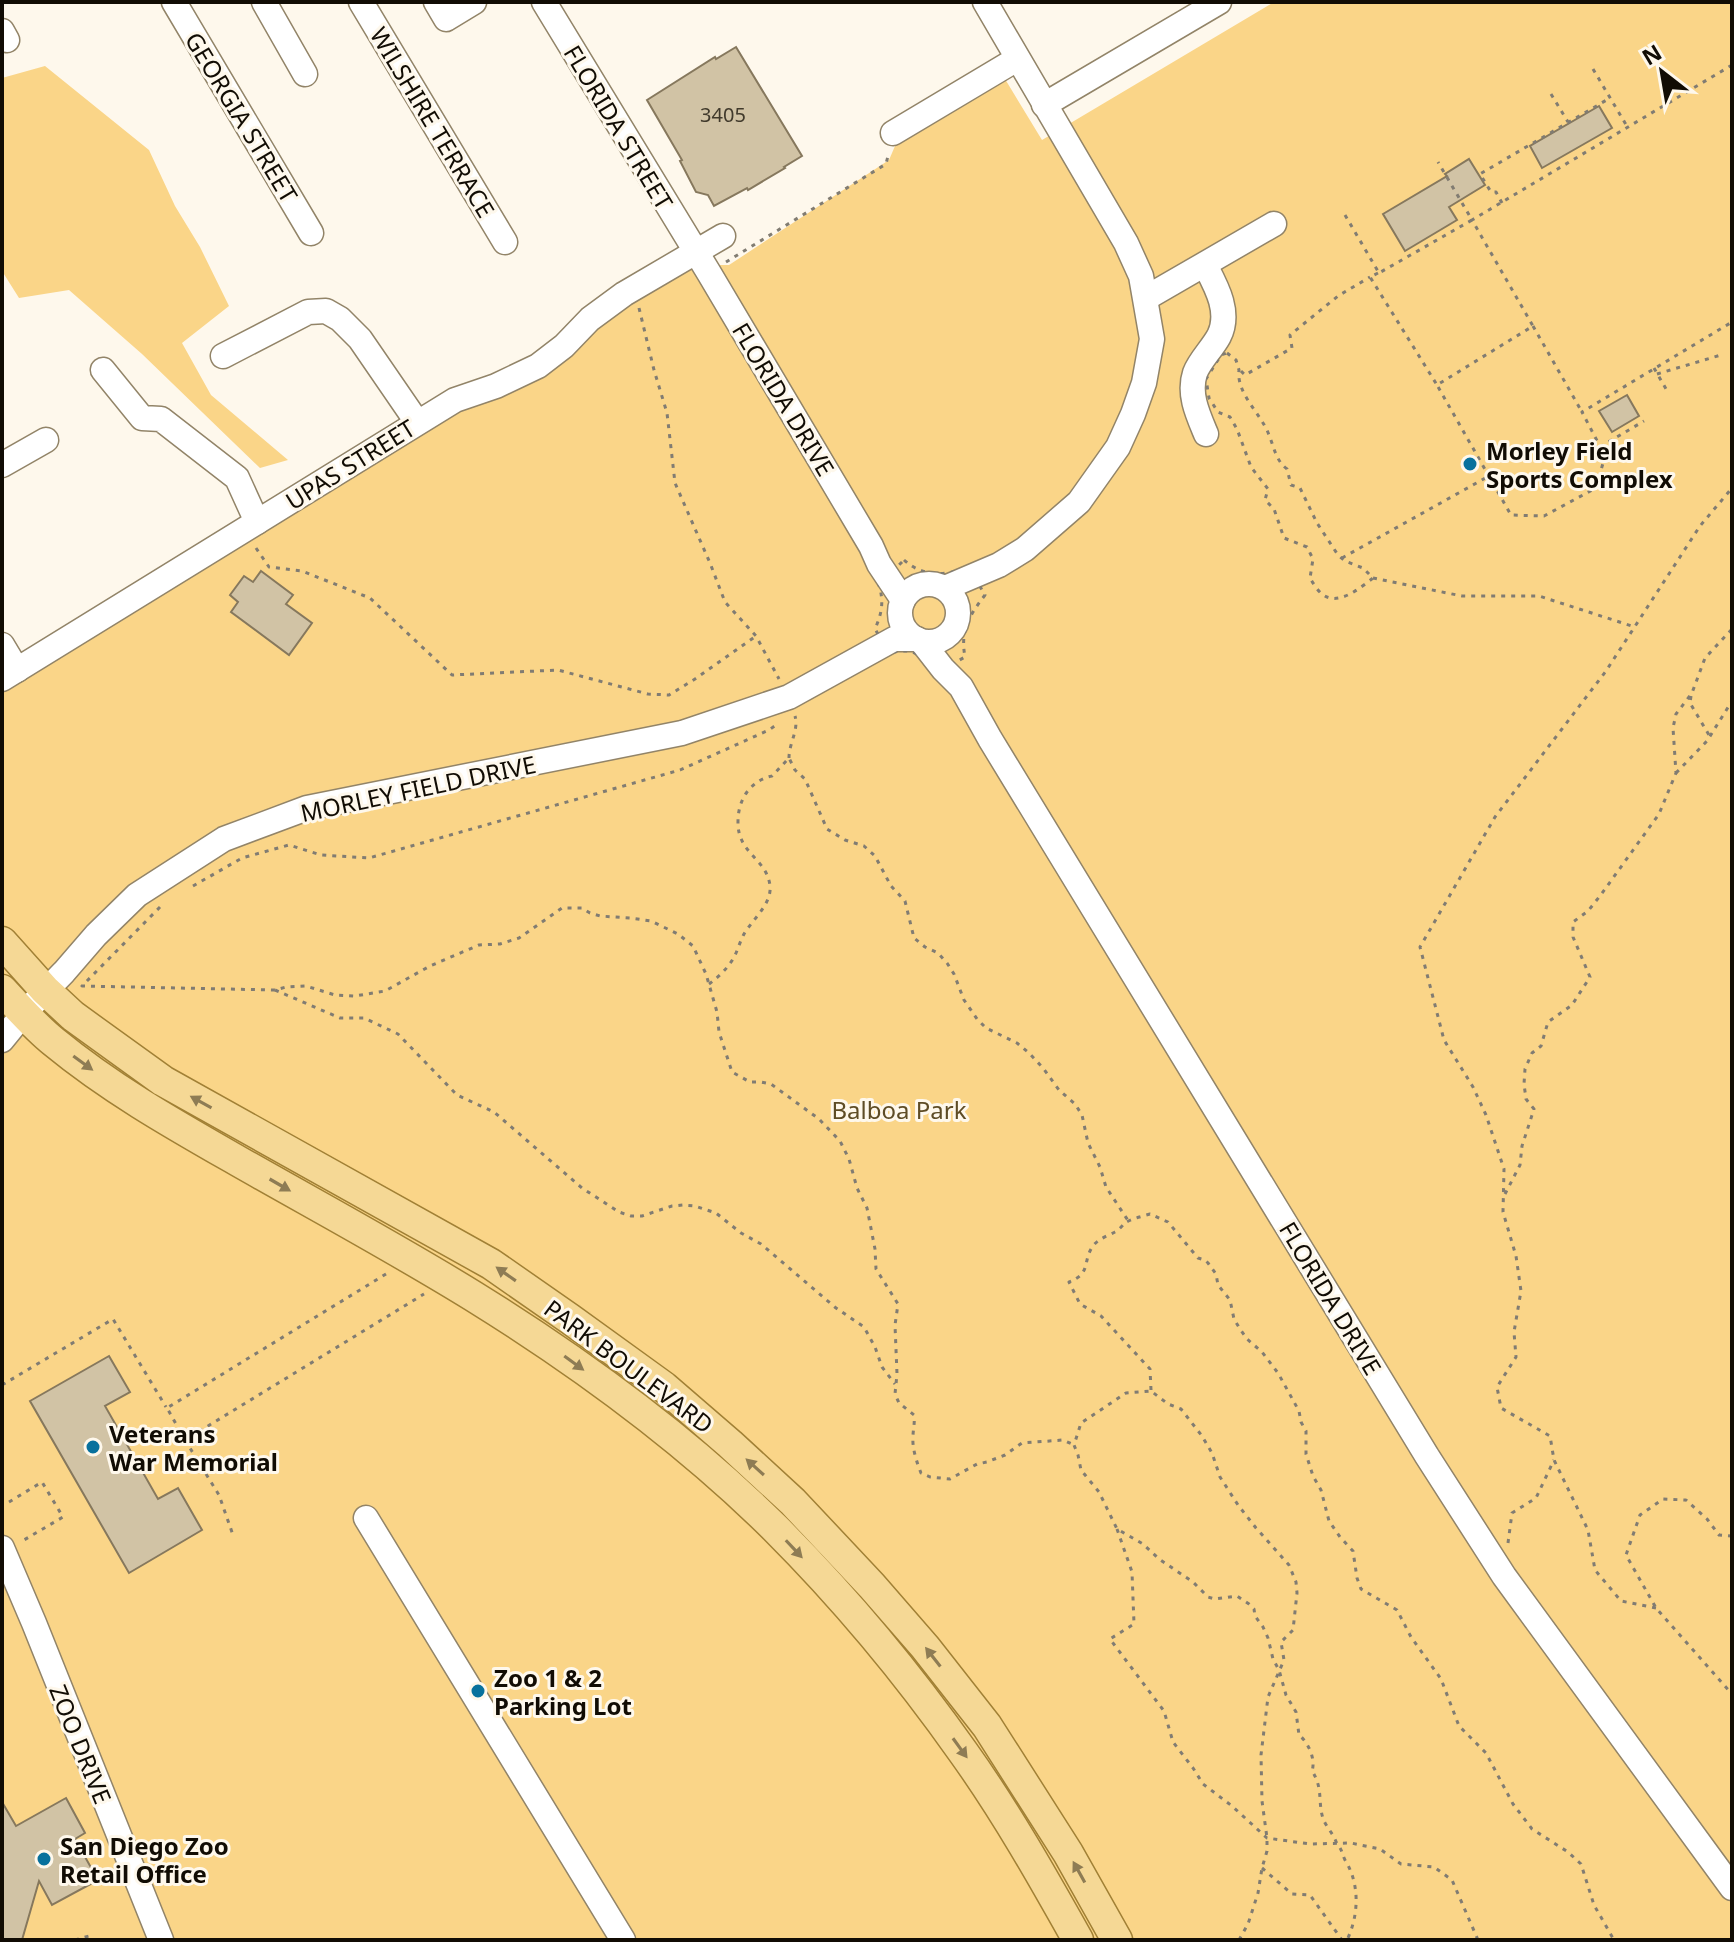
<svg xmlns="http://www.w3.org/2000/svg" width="1734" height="1942" font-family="'Noto Sans',sans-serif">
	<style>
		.green { fill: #fad588 }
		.building { fill: #d1c3a5; stroke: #86785d; stroke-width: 2 }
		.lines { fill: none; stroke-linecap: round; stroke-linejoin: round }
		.minor-casing { stroke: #928468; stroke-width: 27 }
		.major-casing { stroke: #a18035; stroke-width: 33 }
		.path { stroke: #817c72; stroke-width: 3; stroke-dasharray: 4 6; stroke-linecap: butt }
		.minor { stroke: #fff; stroke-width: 24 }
		.major { stroke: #f5d895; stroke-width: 30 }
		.oneway { fill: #8e7c54 }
		.poi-dot { fill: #08719d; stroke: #fef8ec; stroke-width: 3 }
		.labels { text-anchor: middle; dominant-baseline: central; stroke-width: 6; stroke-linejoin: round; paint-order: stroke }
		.number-label { font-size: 20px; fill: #413a2c }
		.street-label { font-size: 24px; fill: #110c04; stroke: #fef8ec }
		.poi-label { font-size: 24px; font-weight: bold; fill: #110c04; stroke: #fef8ec; text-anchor: start }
		.park-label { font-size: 24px; fill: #5e4c25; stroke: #fef8ec }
	</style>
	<rect width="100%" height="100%" fill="#fef8ec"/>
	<!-- green -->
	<g class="green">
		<path d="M1274 2H1732V1940H2V685L685 265H729L889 160 898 139 1005 79 1042 140Z"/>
		<path d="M45 66 149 150 175 206 200 247 229 306 182 343 211 395 288 460 260 468 142 354 69 290 19 298 2 271V78Z"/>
	</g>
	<!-- building -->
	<g class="building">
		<path d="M736 47 802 156 784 167 785 168 748 190 747 188 714 206 708 195 696 192 680 161 682 160 647 100 715 57 716 59Z"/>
		<path d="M1599 106 1612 128 1542 168 1530 146Z"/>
		<path d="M1469 159 1485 185 1449 207 1457 220 1405 251 1383 214 1447 176 1445 174Z"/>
		<path d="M1627 395 1639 416 1612 432 1599 411Z"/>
		<path d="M261 571 293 595 286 604 312 623 289 655 231 612 238 602 230 595 244 576 253 582Z"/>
		<path d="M109 1356 130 1392 105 1406 158 1499 178 1488 202 1530 129 1573 30 1401Z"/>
		<path d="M66 1798 85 1833 75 1839 98 1880 52 1905 39 1881 22 1940H2V1802L16 1826Z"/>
	</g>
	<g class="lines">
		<!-- minor casing -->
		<g class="minor-casing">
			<g id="minor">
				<path d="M174 2 311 233"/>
				<path d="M264 2 305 74"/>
				<path d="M361 2 505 242"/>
				<path d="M436 2 446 19 474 2"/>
				<path d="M544 2 709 273 871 546 879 564 903 600"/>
				<path d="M2 31 7 40"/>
				<path d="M1044 105 1219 2"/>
				<path d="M893 133 1017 59"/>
				<path d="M1205 265C1216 286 1231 312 1219 336 1212 349 1200 360 1195 373 1188 394 1198 415 1206 434"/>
				<path d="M1146 298 1274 224"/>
				<path d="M223 356 308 312 326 311 340 319 360 339 417 422"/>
				<path d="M103 370 142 418 161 419 237 478 257 522"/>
				<path d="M2 465 46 440"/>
				<circle cx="929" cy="613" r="29"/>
				<path d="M945 588 999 565 1025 549 1079 502 1118 447 1133 414 1144 383 1152 339 1141 276 1126 243 985 2"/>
				<path d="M922 642 943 669 961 687 990 739 1427 1456 1504 1576 1732 1888"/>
				<path d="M2 645 17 670"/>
				<path d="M2 679 455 400 496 386 538 366 564 346 590 319 624 294 723 236"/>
				<path d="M2 1040 24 1013 64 972 96 935 137 895 224 839 307 808 682 733 789 697 894 639H917"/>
				<path d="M366 1518 623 1940"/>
				<path d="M2 1548 34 1623 161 1940"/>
			</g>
		</g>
		<!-- major casing -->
		<g class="major-casing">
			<g id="major">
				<path d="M2 942 45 990 73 1016 163 1081 491 1264 570 1319 664 1387 730 1444 793 1502 872 1586 925 1647 987 1726 1068 1853 1117 1940"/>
				<path d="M2 990C19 1008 35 1027 54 1042 111 1089 175 1125 238 1161 317 1206 397 1249 473 1296 581 1363 685 1439 775 1528 843 1596 908 1674 963 1752 1006 1812 1042 1876 1078 1940"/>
			</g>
		</g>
		<!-- path -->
		<g class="path">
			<path d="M1732 65 1472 220 1533 326 1437 385 1511 515 1544 516 1596 488 1605 456 1582 412 1732 322"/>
			<path d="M1593 69 1628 128"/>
			<path d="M1551 94 1568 122"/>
			<path d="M1502 203 1496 192H1491L1480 174 1610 98"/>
			<path d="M1345 215 1379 273 1472 220 1438 162"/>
			<path d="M726 262 886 164 889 152"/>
			<path d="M1378 273 1370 277 1437 385"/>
			<path d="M639 308 654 370 667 413 675 483 710 563 725 602 756 636 779 679"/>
			<path d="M1533 326 1582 412"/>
			<path d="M1227 353 1236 360 1239 370C1236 394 1261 413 1269 435 1274 447 1276 461 1287 469L1291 485 1300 488 1317 523 1338 555 1345 561 1363 568 1373 578C1360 588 1338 607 1322 594 1317 590 1313 583 1310 578L1313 559 1307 547 1284 538 1274 509 1265 500 1268 489 1251 467 1237 429 1230 417 1218 412 1209 398 1206 379 1221 355Z"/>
			<path d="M1654 368 1666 389"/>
			<path d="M1241 371 1245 375 1292 348 1290 335 1338 296 1370 277"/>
			<path d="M1657 374 1721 355"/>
			<path d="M1600 447 1644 421"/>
			<path d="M256 548 269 567 302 571 370 598 452 675 558 670 648 694 669 695 695 679 756 636"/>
			<path d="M1342 558 1489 476"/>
			<path d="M904 560C924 578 945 575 969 568L985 595C969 616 960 630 965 657L934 674C921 654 914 647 889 653L875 629C882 613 884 602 879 585Z"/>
			<path d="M1373 578 1462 596H1539L1635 627"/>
			<path d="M1691 696 1690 703 1709 735"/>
			<path d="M789 758C789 743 799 730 795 716"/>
			<path d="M1676 773 1707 741 1732 701"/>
			<path d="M193 886 242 858 289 845 321 855 369 858 680 770 769 730 776 725"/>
			<path d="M160 907 82 986 275 990 286 987 306 986 335 995 355 996 385 991 430 966 479 945 500 944 519 938 562 908H582L590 913 600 916 630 918 651 921 678 934 693 946 706 974 717 1012 719 1032 732 1072 750 1082H761L771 1084 819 1119 840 1141 849 1159 857 1188 867 1208 875 1249 876 1269 898 1304 895 1325 897 1374 895 1394 899 1403 914 1415C915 1424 913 1429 913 1437 912 1448 917 1463 921 1473L930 1477 950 1479 977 1464 987 1462 1005 1455 1022 1443 1063 1440 1074 1445"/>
			<path d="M709 984C717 978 725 971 731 962 737 954 739 943 744 934 752 920 772 904 770 886 767 858 737 854 738 821 738 811 741 800 747 792 754 783 762 778 772 776L789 758 795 770 805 779 827 829 845 840 864 846 875 856 891 886 905 901 914 938 925 947 938 953 947 963 954 974 964 1000 977 1019 986 1028 1017 1043 1029 1053 1043 1068 1059 1090 1075 1104 1082 1115 1088 1143 1100 1167 1106 1187 1129 1222"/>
			<path d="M275 990 340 1018H364L398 1034 457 1095 494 1112 582 1188 619 1212 631 1216H642L672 1206 683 1205 695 1206 716 1213 741 1233 761 1244 836 1308 864 1327 875 1347 882 1367 895 1384"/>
			<path d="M1505 1194 1520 1165 1522 1146 1534 1109 1526 1099 1524 1084 1525 1069 1532 1053 1541 1046 1548 1022 1572 1005 1590 977 1573 937V922L1588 911 1600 896 1659 814 1676 773 1673 728 1676 714 1692 693 1705 658 1732 629"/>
			<path d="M386 1274 167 1408 185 1440 424 1294"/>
			<path d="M2 1385 113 1319 166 1407"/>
			<path d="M1151 1390 1150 1369 1101 1316 1080 1304 1069 1282C1092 1273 1082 1261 1093 1246 1098 1239 1109 1235 1115 1232 1119 1230 1122 1226 1125 1223 1131 1219 1143 1216 1150 1214L1168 1222 1198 1258 1205 1260 1208 1263 1216 1274 1218 1285 1230 1300 1234 1319 1240 1329 1247 1339 1262 1352 1278 1373 1299 1411 1301 1422 1306 1431V1454L1313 1476 1321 1490 1329 1521 1340 1537 1353 1551 1357 1578 1361 1589 1397 1610 1411 1637 1441 1679 1459 1726 1486 1753 1513 1804 1532 1829 1568 1852 1581 1864 1594 1905 1614 1940"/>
			<path d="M185 1440 219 1495 233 1535"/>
			<path d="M9 1502 42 1482 63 1517 24 1540"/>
			<path d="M1117 1529 1132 1572 1134 1624 1110 1639 1164 1711 1173 1742 1193 1768 1203 1784 1232 1806 1267 1838 1310 1844 1351 1843 1380 1849 1401 1864 1434 1867 1452 1880 1478 1940"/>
			<path d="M1732 1536 1719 1535 1707 1519 1686 1500 1663 1499 1640 1515 1626 1555 1656 1608 1732 1694"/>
			<path d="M1508 1543 1512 1513 1536 1498 1554 1460"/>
			<path d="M1656 1608 1621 1601 1595 1570 1588 1530 1554 1460 1550 1436 1501 1408 1497 1387 1516 1357 1514 1332 1521 1291 1516 1256 1503 1212 1504 1169 1486 1115 1473 1087 1444 1040 1420 947 1495 817 1606 671 1700 526 1732 488"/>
			<path d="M1262 1868 1292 1894 1310 1895 1342 1940"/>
			<path d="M75 1940 89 1936 90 1940"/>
			<path d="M1239 1940 1248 1924 1258 1893 1262 1868 1267 1851V1838L1262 1801 1261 1755 1268 1697 1284 1660 1281 1642 1293 1630 1297 1593 1296 1582 1289 1565 1256 1528 1238 1505 1220 1477 1212 1453 1202 1436 1181 1409 1168 1404 1151 1391 1126 1393 1081 1423 1074 1445 1078 1455 1081 1470 1099 1492 1117 1529 1143 1544 1159 1559 1193 1582 1208 1597 1215 1599 1237 1596 1249 1604 1254 1609 1255 1616 1263 1627 1268 1638 1273 1659 1279 1670 1286 1695 1296 1712 1299 1735C1308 1742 1316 1759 1312 1771 1324 1789 1317 1804 1324 1821 1328 1829 1334 1835 1337 1844 1342 1849 1342 1854 1345 1860 1360 1884 1359 1915 1347 1940"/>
		</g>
		<!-- minor -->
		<use href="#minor" class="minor"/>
		<!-- major -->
		<use href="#major" class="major"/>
	</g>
	<!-- one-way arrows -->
	<defs><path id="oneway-solid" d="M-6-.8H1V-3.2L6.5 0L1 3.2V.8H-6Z" transform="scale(2)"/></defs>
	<g class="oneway">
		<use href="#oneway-solid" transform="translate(83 1063) rotate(36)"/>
		<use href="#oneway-solid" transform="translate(201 1102) rotate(-151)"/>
		<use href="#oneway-solid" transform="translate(280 1185) rotate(30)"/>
		<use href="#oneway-solid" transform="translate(506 1274) rotate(-145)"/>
		<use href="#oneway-solid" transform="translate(574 1363) rotate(36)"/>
		<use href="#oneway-solid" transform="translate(755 1467) rotate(-138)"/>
		<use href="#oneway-solid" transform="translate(794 1549) rotate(47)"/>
		<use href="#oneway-solid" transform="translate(933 1657) rotate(-128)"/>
		<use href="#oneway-solid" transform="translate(960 1748) rotate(54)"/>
		<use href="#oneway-solid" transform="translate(1079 1872) rotate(-119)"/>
	</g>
	<!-- markers -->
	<g class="poi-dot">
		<circle cx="1470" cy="464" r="8"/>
		<circle cx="93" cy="1447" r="8"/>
		<circle cx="478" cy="1691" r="8"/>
		<circle cx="44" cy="1859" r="8"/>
	</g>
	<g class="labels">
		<!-- number labels -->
		<g class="number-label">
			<text x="723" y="114">3405</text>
		</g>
		<!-- street labels -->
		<g class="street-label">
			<text transform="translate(242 117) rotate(59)">GEORGIA STREET</text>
			<text transform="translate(433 122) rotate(59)">WILSHIRE TERRACE</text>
			<text transform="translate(619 127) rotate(59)">FLORIDA STREET</text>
			<text transform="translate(784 399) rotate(59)">FLORIDA DRIVE</text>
			<text transform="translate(350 464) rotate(-32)">UPAS STREET</text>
			<text transform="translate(418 788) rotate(-12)">MORLEY FIELD DRIVE</text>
			<text transform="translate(1331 1298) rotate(59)">FLORIDA DRIVE</text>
			<text transform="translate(629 1366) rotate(37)">PARK BOULEVARD</text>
			<text transform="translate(81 1744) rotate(68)">ZOO DRIVE</text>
		</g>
		<!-- poi labels -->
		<g class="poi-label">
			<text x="1486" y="450">Morley Field<tspan x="1486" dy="28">Sports Complex</tspan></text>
			<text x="109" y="1433">Veterans<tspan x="109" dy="28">War Memorial</tspan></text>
			<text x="494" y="1677">Zoo 1 &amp; 2<tspan x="494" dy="28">Parking Lot</tspan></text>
			<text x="60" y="1845">San Diego Zoo<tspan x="60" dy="28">Retail Office</tspan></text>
		</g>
		<!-- park labels -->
		<g class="park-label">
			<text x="899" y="1109">Balboa Park</text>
		</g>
	</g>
	<!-- border -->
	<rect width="1734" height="1942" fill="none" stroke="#110c04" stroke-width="8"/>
	<!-- north arrow -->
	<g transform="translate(1662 72) rotate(329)" stroke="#fef8ec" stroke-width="6" paint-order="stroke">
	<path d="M0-6L14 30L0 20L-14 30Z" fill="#110c04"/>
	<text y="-12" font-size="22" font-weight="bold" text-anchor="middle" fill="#110c04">N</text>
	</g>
</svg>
